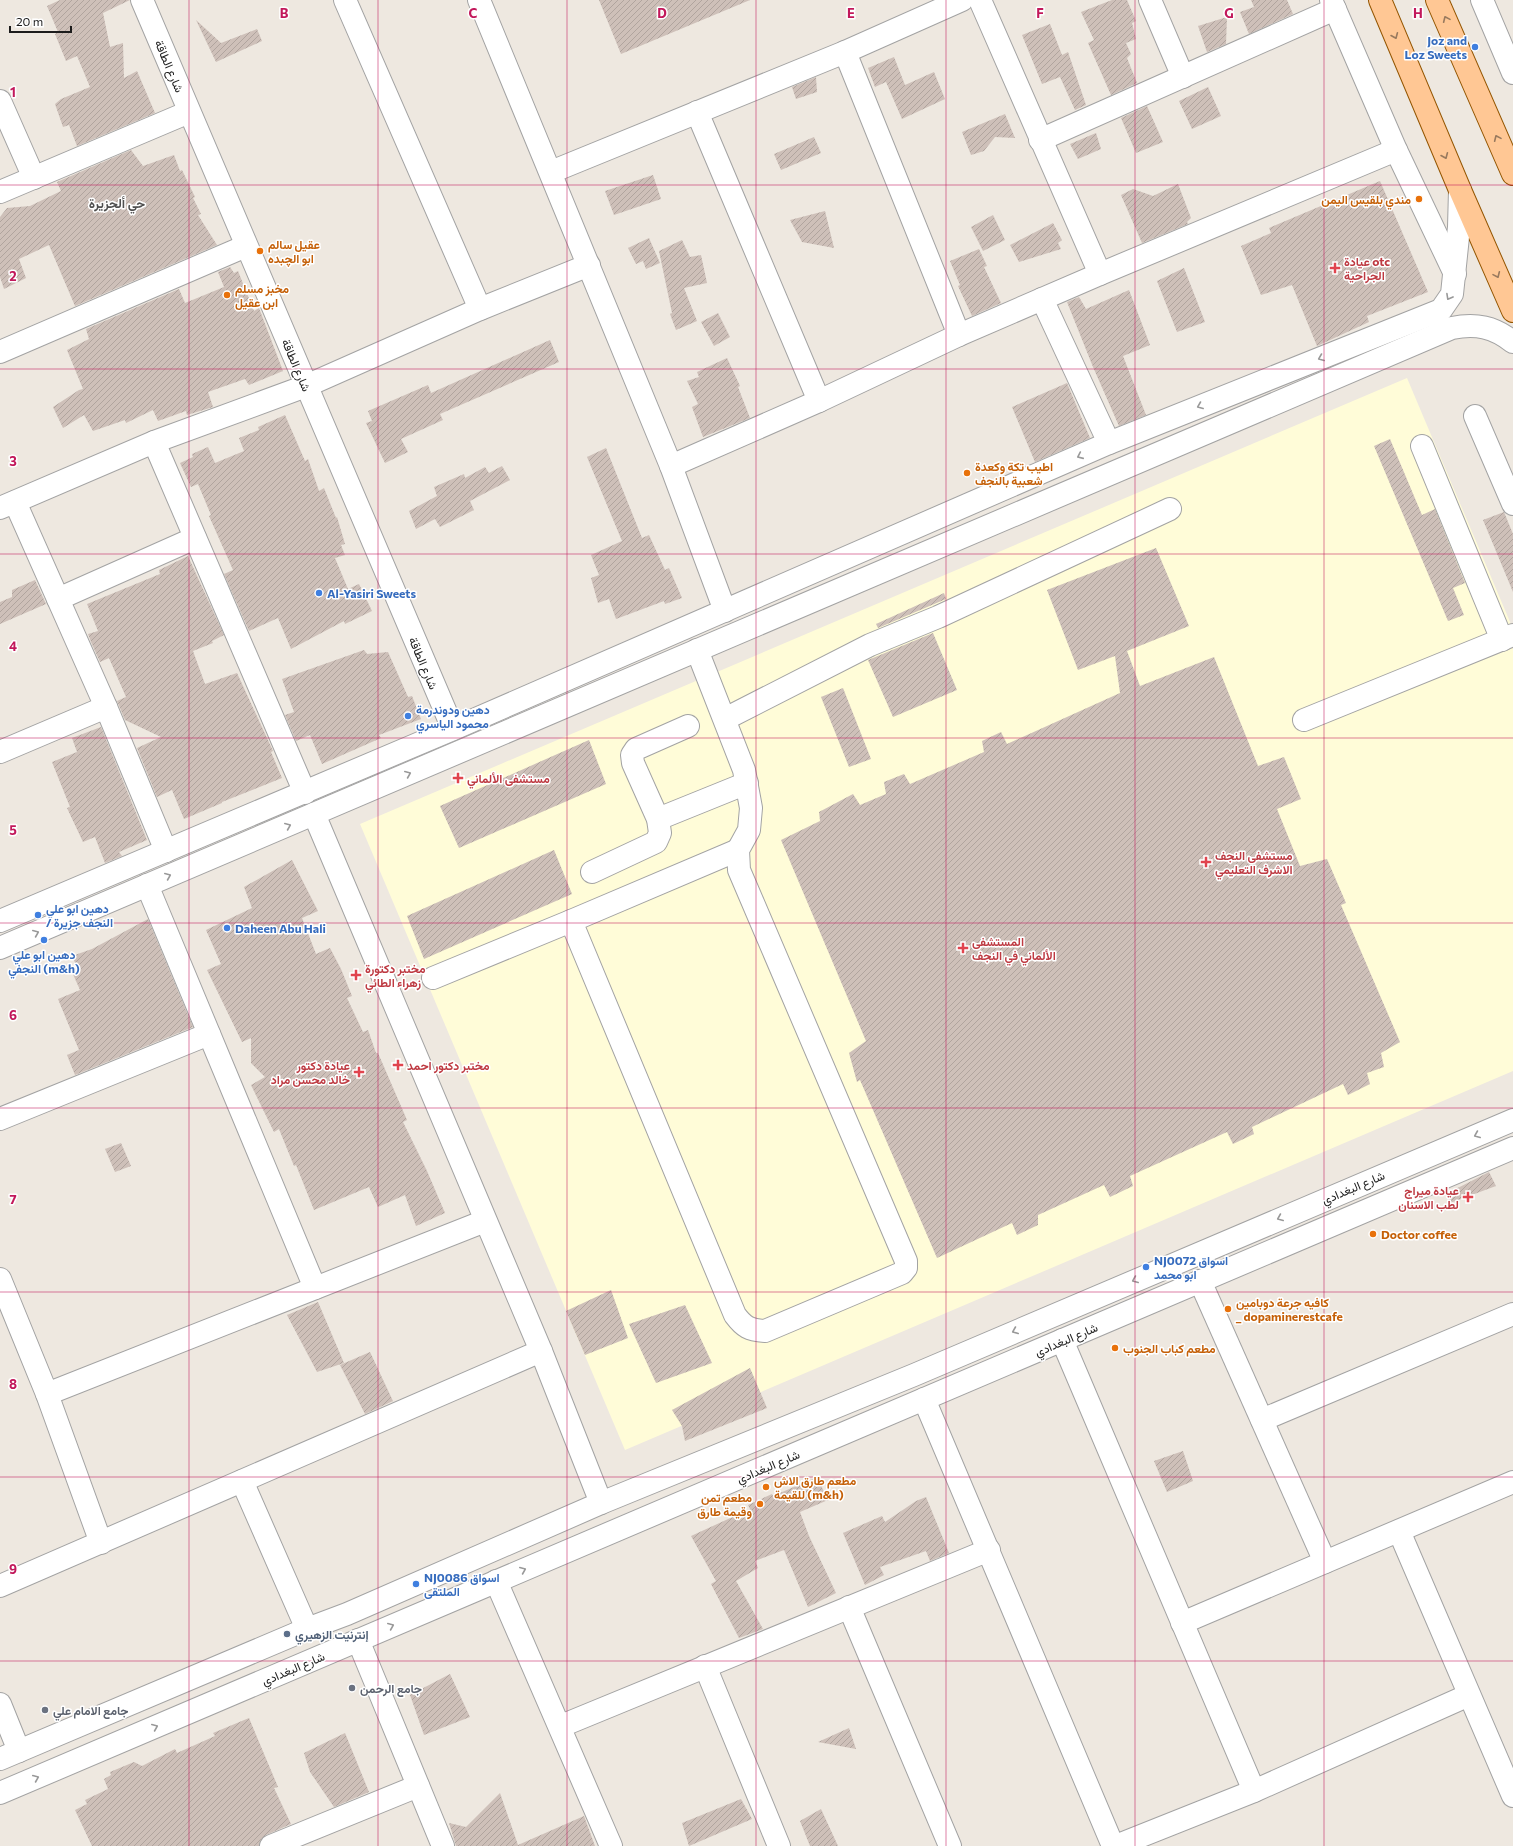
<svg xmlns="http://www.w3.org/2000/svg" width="1513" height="1846" font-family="Commissioner,Vazirmatn,sans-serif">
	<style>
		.education { fill: #fffcd8 }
		.building { fill: url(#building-hatch) }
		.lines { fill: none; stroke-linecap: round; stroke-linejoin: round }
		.minor-casing { stroke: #a3a3a3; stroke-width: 24 }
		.major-casing { stroke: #935500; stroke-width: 24 }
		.minor { stroke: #fff; stroke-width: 22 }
		.major { stroke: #ffc794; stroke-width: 22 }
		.oneway { stroke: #997a5e }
		.oneway2 { stroke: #999 }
		.grid { fill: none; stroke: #c2185b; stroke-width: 1; stroke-opacity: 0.55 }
		.shop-dot { fill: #3f7fe0; stroke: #fff; stroke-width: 1.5 }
		.food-dot { fill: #e8710a; stroke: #fff; stroke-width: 1.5 }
		.health-dot { fill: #e0444e; stroke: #fff; stroke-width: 1.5 }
		.service-dot { fill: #5c6f8a; stroke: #fff; stroke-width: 1.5 }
		.worship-dot { fill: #6b7280; stroke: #fff; stroke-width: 1.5 }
		.labels { text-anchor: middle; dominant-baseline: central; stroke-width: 3; stroke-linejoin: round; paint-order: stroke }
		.shop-label { font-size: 12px; font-weight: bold; fill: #366cbe; stroke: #fff; text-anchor: start }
		.street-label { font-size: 12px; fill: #1c1c1c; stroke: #fff }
		.food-label { font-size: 12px; font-weight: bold; fill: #c56008; stroke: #fff; text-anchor: start }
		.health-label { font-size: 12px; font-weight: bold; fill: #be3a42; stroke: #fff; text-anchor: start }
		.service-label { font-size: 12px; font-weight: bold; fill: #4e5e75; stroke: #fff; text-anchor: start }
		.worship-label { font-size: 12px; font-weight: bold; fill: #5b616d; stroke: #fff; text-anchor: start }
		.neighbourhood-label { font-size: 13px; font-weight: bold; fill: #4f4f4f; stroke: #fff }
		.grid-label { font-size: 13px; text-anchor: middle; font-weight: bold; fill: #c2185b; stroke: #fff; stroke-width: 3; stroke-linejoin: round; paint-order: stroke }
	</style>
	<defs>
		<pattern id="building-hatch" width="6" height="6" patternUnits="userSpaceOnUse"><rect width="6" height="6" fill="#cec0b9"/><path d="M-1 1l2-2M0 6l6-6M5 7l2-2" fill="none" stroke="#b0a49e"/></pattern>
	</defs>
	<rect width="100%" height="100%" fill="#eee8e0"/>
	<!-- education -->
	<path class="education" d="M1407 378 1513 629V1071L625 1450 360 824Z"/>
	<!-- building -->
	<g class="building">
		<path d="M60 0H130L103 13 110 47 123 43 124 78 137 71 155 113 77 146 69 125 63 127 55 104 61 99 90 87 77 56 66 61 55 34 58 32 47 6Z"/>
		<path d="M599 0H750L621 54Z"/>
		<path d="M1112 0H1127L1136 21 1132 23 1136 39 1126 43 1131 54 1127 58 1137 83 1111 95 1088 43 1094 40 1081 12Z"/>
		<path d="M1251 0H1287L1293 14 1249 34 1240 12 1254 7Z"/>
		<path d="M1227 17 1226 44 1207 52 1198 26Z"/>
		<path d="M196 20 221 43 257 29 262 41 216 62Z"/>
		<path d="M1050 24 1062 55 1068 52 1086 105 1075 110 1060 77 1042 84 1022 35Z"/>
		<path d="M894 57 905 85 934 72 945 99 902 119 886 82 875 87 868 68Z"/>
		<path d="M816 77 817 92 796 99 792 87Z"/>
		<path d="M1208 87 1221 116 1192 129 1179 101Z"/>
		<path d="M1147 106 1163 142 1136 153 1121 118Z"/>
		<path d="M1005 114 1015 138 995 137 984 151 971 155 962 132Z"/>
		<path d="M1096 133 1101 149 1078 159 1070 144Z"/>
		<path d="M814 137 821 153 781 170 774 154Z"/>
		<path d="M131 150 143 166 174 155 180 171 182 170 195 197 193 198 201 214 198 215 217 245 75 306 49 245 19 259 26 278 4 289 0 277V217L7 208 30 206 61 191 57 182Z"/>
		<path d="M653 175 661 199 614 215 605 191Z"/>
		<path d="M1380 181 1428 292 1367 316 1369 322 1317 346 1292 285 1261 295 1241 246 1271 233 1269 228Z"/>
		<path d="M1178 184 1191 218 1187 222 1188 224 1142 243 1121 195 1133 189 1153 196Z"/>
		<path d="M825 211 834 248 802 242 790 220Z"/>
		<path d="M993 215 1005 240 983 251 971 227Z"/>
		<path d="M1053 223 1062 240 1058 243 1061 249 1019 262 1010 245Z"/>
		<path d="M649 238 660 263 646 269 643 261 636 264 628 248Z"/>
		<path d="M682 240 690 257 701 255 707 283 684 288 697 321 676 330 670 314 672 313 659 251Z"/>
		<path d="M979 249 987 266 984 267 1001 303 972 316 958 286 960 285 950 261Z"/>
		<path d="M230 267 234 273 238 271 254 311 259 308 283 371 249 385 245 379 208 392 213 407 187 415 186 411 158 421 153 410 126 423 125 420 93 431 84 415 63 428 53 407 79 390 83 389 67 350 89 339 86 329 179 289 185 303 224 287 218 272Z"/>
		<path d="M1184 268 1205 322 1177 332 1157 281Z"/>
		<path d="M1129 290 1150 345 1123 356 1146 415 1119 426 1093 367 1067 302 1079 297 1086 309Z"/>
		<path d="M718 313 730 337 714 346 701 322Z"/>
		<path d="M550 340 559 362 440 414 443 420 401 439 408 452 385 463 366 423 372 421 368 411 428 385 431 393Z"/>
		<path d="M727 358 740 386 738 387 750 418 703 437 692 407 698 404 687 381 699 377 697 372Z"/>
		<path d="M1067 383 1090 438 1035 462 1012 407Z"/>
		<path d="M285 415 305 461 308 459 319 491 324 488 336 518 337 517 345 544 341 545 345 555 335 558 348 589 359 584 372 611 345 624 344 621 291 649 278 618 249 631 224 574 233 570 209 516 211 515 198 484 191 487 180 463 193 457 192 454 208 447 215 463 244 451 239 438 259 430 258 427Z"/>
		<path d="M1390 439 1422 515 1435 509 1465 583 1453 588 1464 615 1448 621 1374 446Z"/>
		<path d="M606 448 642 538 649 535 665 570 669 568 682 598 665 604 664 601 616 619 609 599 598 603 591 578 599 575 591 555 622 541 587 457Z"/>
		<path d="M502 466 510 480 470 501 474 510 440 527 435 519 416 529 409 511 437 496 434 487 464 474 465 478 485 467 489 473Z"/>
		<path d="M1504 512 1513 534V592L1483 520Z"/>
		<path d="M1156 548 1189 626 1127 651 1140 686 1214 657 1258 766 1284 757 1301 799 1277 809 1300 866 1327 859 1346 903 1341 905 1400 1042 1381 1053 1384 1067 1367 1073 1370 1084 1348 1095 1343 1084 1252 1127 1254 1134 1233 1144 1227 1132 1130 1176 1133 1186 1110 1197 1104 1185 1038 1215V1225L1017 1235 1012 1223 937 1258 860 1080 857 1082 849 1053 866 1041 781 840 820 821 819 812 853 794 860 805 886 794 884 782 904 774 910 784 984 752 982 741 1001 732 1007 744 1120 693 1115 656 1078 670 1047 590Z"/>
		<path d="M188 556 224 635 212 641 213 643 193 651 205 684 237 673 273 751 271 752 282 778 222 802V803L184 819 172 790 157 797 137 748 161 737 125 720 117 701 126 697 109 658 100 662 91 642 88 634 98 631 87 604 160 574 159 570Z"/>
		<path d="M35 580 46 604 0 624V602L12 597V590Z"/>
		<path d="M944 593 946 599 878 628 876 624Z"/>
		<path d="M933 633 957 690 893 717 868 660Z"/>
		<path d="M364 650 367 654 388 652 408 697 412 696 421 719 379 735 381 738 322 764 310 735 296 741 285 715 294 712 282 679Z"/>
		<path d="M843 688 871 759 849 767 821 697Z"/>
		<path d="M101 727 147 840 119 852 122 856 105 863 95 837 83 842 67 808 70 807 52 762 77 752 72 738Z"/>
		<path d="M589 740 606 784 459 848 440 806Z"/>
		<path d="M554 850 572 894 424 959 407 916Z"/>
		<path d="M292 860 318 911 302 918 316 954 330 948 341 969 352 996 347 998 363 1032 368 1030 376 1053H378L407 1120 403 1122 427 1171 445 1213 416 1226 405 1195 378 1207 369 1187 314 1210 296 1165 294 1166 279 1129 274 1132 251 1085 265 1077 251 1063V1038L242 1042 207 970 221 964 206 930 252 908 244 887Z"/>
		<path d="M148 919 193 1027 75 1075 67 1055 79 1050 58 999 80 990 72 972 77 967 72 956 92 949Z"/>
		<path d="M121 1143 131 1166 115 1172 105 1149Z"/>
		<path d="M1489 1172 1496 1186 1450 1203 1446 1194Z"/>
		<path d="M611 1290 628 1338 585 1355 566 1311Z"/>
		<path d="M318 1302 344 1363 317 1372 287 1315Z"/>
		<path d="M685 1305 712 1363 656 1383 629 1324Z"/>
		<path d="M370 1352 393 1401 365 1414 340 1365Z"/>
		<path d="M750 1368 767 1408 685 1441 682 1426 672 1410Z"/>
		<path d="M1183 1451 1193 1481 1167 1492 1154 1461Z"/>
		<path d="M817 1477 828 1500 800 1512 809 1536 836 1593 808 1607 784 1550 755 1561 758 1568 736 1581 763 1629 739 1638 711 1584 716 1581 691 1536 750 1509 748 1505 772 1494 773 1496Z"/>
		<path d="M926 1497 949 1553 930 1561 926 1551 880 1567 884 1575 865 1585 843 1533 882 1516 885 1522 916 1501Z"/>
		<path d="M450 1674 470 1717 424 1735 410 1695Z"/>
		<path d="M249 1718 278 1787 274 1788 291 1824 266 1835 261 1839 259 1846H92L75 1810 87 1804 85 1800 108 1789 104 1779 111 1775 110 1772 134 1762 142 1766 175 1749 177 1753 215 1736 213 1733Z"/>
		<path d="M849 1728 856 1749 818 1742Z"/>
		<path d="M345 1733 369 1792 334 1807 310 1772 304 1753Z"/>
		<path d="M500 1793 518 1845 584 1816 595 1846H456L449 1823 466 1827Z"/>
		<path d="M741 1799 752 1819 689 1846 682 1823Z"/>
		<path d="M821 1809 838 1846H810L800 1821Z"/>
	</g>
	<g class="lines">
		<!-- minor casing -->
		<g class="minor-casing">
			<g id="minor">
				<path d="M142 0 453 729"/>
				<path d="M345 0 480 309"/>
				<path d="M479 0 671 466 725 611"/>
				<path d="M980 0 1100 274"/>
				<path d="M1150 0 1183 77"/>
				<path d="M1331 0 1396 150 1455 274"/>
				<path d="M1482 0 1513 73"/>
				<path d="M845 52 959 335"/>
				<path d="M0 101 34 178"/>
				<path d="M697 112 819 401"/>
				<path d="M1040 140 1335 9"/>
				<path d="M551 172 845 52 962 0"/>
				<path d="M0 192 189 112"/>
				<path d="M1042 299 1109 443"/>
				<path d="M0 352 246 246"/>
				<path d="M1475 416 1513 504"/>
				<path d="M154 442 305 793"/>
				<path d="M1422 446 1502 640"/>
				<path d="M671 466 819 401 959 335 1100 274 1396 150"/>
				<path d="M15 502 106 707 166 851"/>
				<path d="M0 508 154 442 306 386 480 309 589 265"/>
				<path d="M58 599 195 538"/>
				<path d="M725 719 870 645 938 617 1170 509"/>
				<path d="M1304 720 1513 635"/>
				<path d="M0 752 106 707"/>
				<path d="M314 814 541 1351 601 1503"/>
				<path d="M658 819 747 783"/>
				<path d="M592 872 656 842 660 833 658 819 633 763 632 755 636 749 688 726"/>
				<path d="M147 885 315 1288"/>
				<path d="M0 921 453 729 1109 443 1441 310 1452 294 1459 227 1460 190"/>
				<path d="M571 921 735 1315C744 1327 749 1330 765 1331L902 1273 906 1268V1261L739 870 738 850 749 830 751 808 744 770 697 650"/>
				<path d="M0 948 1452 328C1476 323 1494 327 1513 342"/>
				<path d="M433 978 571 921 738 850"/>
				<path d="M0 1119 209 1034"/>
				<path d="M0 1279 47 1394 101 1543"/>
				<path d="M1200 1281 1325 1562"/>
				<path d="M1062 1340 1254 1791"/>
				<path d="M47 1394 485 1221"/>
				<path d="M924 1399 1113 1846"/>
				<path d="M1262 1420 1513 1314"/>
				<path d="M242 1481 307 1629"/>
				<path d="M1399 1531 1513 1796"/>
				<path d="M496 1581 611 1846"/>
				<path d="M0 1586 541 1351"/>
				<path d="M849 1607 950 1846"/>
				<path d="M1182 1623 1513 1482"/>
				<path d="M358 1640 443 1846"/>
				<path d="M705 1666 779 1846"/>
				<path d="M0 1704 19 1751"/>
				<path d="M561 1726 989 1550"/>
				<path d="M0 1759 307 1629 347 1614 601 1503 914 1375 1513 1120"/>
				<path d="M0 1793 1513 1148"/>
				<path d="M271 1846 418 1786"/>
				<path d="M1116 1846 1254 1791 1469 1695"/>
			</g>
		</g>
		<!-- major casing -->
		<g class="major-casing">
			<g id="major">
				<path d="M1380 0 1460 190 1513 311"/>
				<path d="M1437 0 1513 174"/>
			</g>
		</g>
		<!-- minor -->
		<use href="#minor" class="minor"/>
		<!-- major -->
		<use href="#major" class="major"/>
	</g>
	<!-- one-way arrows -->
	<defs><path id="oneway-chevron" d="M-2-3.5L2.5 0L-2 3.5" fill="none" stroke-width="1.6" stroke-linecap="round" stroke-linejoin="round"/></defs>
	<g class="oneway">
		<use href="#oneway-chevron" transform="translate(1446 19) rotate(-114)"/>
		<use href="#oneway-chevron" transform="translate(1395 36) rotate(67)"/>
		<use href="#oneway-chevron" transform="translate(1497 138) rotate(-114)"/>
		<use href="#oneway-chevron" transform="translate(1445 156) rotate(67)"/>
		<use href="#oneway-chevron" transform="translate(1497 275) rotate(66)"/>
	</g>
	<g class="oneway2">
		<use href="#oneway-chevron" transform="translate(1449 297) rotate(119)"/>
		<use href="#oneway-chevron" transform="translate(1321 358) rotate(158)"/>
		<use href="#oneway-chevron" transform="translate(1200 406) rotate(158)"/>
		<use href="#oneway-chevron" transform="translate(1080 456) rotate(156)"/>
		<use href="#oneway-chevron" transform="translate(408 774) rotate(-23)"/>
		<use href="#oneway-chevron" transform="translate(288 826) rotate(-23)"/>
		<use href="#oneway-chevron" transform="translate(168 876) rotate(-23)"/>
		<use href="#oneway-chevron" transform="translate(36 933) rotate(-23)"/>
		<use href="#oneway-chevron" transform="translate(1477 1135) rotate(157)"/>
		<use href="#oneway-chevron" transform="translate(1280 1218) rotate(157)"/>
		<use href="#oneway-chevron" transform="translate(1135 1280) rotate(157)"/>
		<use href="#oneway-chevron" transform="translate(1015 1331) rotate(157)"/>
		<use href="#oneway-chevron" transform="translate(523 1570) rotate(-23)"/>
		<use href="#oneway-chevron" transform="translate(391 1626) rotate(-23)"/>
		<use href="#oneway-chevron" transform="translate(155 1727) rotate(-23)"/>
		<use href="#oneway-chevron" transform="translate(36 1778) rotate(-23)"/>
	</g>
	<!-- grid -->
	<path class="grid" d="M189 0V1846M378 0V1846M567 0V1846M756 0V1846M946 0V1846M1135 0V1846M1324 0V1846M0 185H1513M0 369H1513M0 554H1513M0 738H1513M0 923H1513M0 1108H1513M0 1292H1513M0 1477H1513M0 1661H1513"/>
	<!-- markers -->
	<g class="shop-dot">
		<circle cx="1475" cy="47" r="4"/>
		<circle cx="319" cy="593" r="4"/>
		<circle cx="408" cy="716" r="4"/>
		<circle cx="38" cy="915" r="4"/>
		<circle cx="227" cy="928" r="4"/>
		<circle cx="44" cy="940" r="4"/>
		<circle cx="1146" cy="1267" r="4"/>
		<circle cx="416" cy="1584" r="4"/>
	</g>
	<g class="food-dot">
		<circle cx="1419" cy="199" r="4"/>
		<circle cx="260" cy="251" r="4"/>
		<circle cx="227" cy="295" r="4"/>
		<circle cx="967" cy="473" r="4"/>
		<circle cx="1373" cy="1234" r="4"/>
		<circle cx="1228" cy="1309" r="4"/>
		<circle cx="1115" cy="1348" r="4"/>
		<circle cx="766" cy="1487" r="4"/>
		<circle cx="760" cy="1504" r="4"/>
	</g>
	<g class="health-dot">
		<path d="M1333 262h4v4h4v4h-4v4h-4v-4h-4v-4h4z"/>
		<path d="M456 772h4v4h4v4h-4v4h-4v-4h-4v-4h4z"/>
		<path d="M1204 856h4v4h4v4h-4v4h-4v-4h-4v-4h4z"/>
		<path d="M961 942h4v4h4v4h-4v4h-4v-4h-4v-4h4z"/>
		<path d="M354 969h4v4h4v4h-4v4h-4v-4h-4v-4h4z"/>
		<path d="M396 1059h4v4h4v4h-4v4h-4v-4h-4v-4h4z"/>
		<path d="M357 1066h4v4h4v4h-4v4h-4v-4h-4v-4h4z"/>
		<path d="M1466 1191h4v4h4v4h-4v4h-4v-4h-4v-4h4z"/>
	</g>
	<circle class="service-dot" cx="287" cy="1634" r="4"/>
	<g class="worship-dot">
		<circle cx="352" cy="1688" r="4"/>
		<circle cx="45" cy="1710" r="4"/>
	</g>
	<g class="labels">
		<!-- shop labels -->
		<g class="shop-label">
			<text x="1467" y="40" text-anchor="end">Joz and<tspan x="1467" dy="14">Loz Sweets</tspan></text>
			<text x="327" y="593">Al-Yasiri Sweets</text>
			<text x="416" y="709">دهين ودوندرمة<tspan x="416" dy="14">محمود الياسري</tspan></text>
			<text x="46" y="908">دهين ابو علي<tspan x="46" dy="14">/ النجف جزيرة</tspan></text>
			<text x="235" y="928">Daheen Abu Hali</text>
			<text x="44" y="954" text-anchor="middle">دهين ابو علي<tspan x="44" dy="14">النجفي (m&amp;h)</tspan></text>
			<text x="1154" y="1260">NJ0072 اسواق<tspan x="1154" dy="14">ابو محمد</tspan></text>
			<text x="424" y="1577">NJ0086 اسواق<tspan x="424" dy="14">الملتقى</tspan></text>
		</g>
		<!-- street labels -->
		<g class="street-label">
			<text transform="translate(170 66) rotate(67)">شارع الطاقة</text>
			<text transform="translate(297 365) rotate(67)">شارع الطاقة</text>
			<text transform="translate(424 663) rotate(67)">شارع الطاقة</text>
			<text transform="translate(1353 1187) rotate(-23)">شارع البغدادي</text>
			<text transform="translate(1066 1339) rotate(-23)">شارع البغدادي</text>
			<text transform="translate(768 1466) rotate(-23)">شارع البغدادي</text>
			<text transform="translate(293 1668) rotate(-23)">شارع البغدادي</text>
		</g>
		<!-- food labels -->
		<g class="food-label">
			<text x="1411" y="199" text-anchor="end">مندي بلقيس اليمن</text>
			<text x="268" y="244">عقيل سالم<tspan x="268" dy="14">ابو الچبده</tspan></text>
			<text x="235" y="288">مخبز مسلم<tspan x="235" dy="14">ابن عقيل</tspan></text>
			<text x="975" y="466">اطيب تكة وكعدة<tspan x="975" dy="14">شعبية بالنجف</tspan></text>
			<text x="1381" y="1234">Doctor coffee</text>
			<text x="1236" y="1302">كافيه جرعة دوبامين<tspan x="1236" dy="14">_ dopaminerestcafe</tspan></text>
			<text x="1123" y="1348">مطعم كباب الجنوب</text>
			<text x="774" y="1480">مطعم طارق الاش<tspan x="774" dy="14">للقيمة (m&amp;h)</tspan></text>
			<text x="752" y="1497" text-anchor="end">مطعم تمن<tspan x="752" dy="14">وقيمة طارق</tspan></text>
		</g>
		<!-- health labels -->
		<g class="health-label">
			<text x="1344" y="261">عيادة otc<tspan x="1344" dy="14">الجراحية</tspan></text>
			<text x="467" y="778">مستشفى الألماني</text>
			<text x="1215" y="855">مستشفى النجف<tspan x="1215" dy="14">الاشرف التعليمي</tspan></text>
			<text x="972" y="941">المستشفى<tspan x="972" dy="14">الألماني في النجف</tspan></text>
			<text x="365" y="968">مختبر دكتورة<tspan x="365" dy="14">زهراء الطائي</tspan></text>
			<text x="350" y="1065" text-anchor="end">عيادة دكتور<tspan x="350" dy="14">خالد محسن مراد</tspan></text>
			<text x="407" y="1065">مختبر دكتور احمد</text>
			<text x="1459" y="1190" text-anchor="end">عيادة ميراج<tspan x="1459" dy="14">لطب الاسنان</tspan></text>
		</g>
		<!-- service labels -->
		<g class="service-label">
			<text x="295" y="1634">إنترنيت الزهيري</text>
		</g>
		<!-- worship labels -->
		<g class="worship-label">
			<text x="360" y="1688">جامع الرحمن</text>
			<text x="53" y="1710">جامع الامام علي</text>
		</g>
		<!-- neighbourhood labels -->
		<g class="neighbourhood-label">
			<text x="117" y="203">حي ألجزيرة</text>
		</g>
	</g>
	<g class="grid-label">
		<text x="284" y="18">B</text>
		<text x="473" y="18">C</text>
		<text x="662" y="18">D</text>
		<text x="851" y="18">E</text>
		<text x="1040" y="18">F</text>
		<text x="1229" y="18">G</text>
		<text x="1418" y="18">H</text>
		<text x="13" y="97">1</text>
		<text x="13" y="281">2</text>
		<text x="13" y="466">3</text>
		<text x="13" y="651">4</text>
		<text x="13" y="835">5</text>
		<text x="13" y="1020">6</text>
		<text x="13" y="1204">7</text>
		<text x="13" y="1389">8</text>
		<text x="13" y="1574">9</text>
	</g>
	<!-- scale -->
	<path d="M10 26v6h61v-6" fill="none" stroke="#1c1c1c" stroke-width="2"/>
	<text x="16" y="26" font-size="12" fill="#1c1c1c" stroke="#ffffff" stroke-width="3" paint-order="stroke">20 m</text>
</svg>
